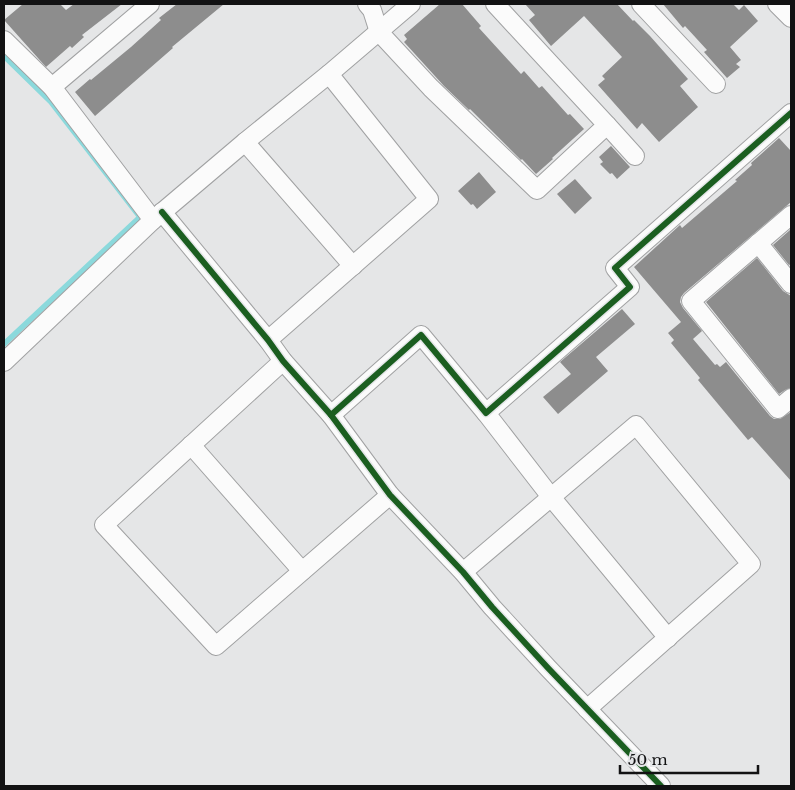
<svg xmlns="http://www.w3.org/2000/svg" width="795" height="790" font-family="'Libre Baskerville',serif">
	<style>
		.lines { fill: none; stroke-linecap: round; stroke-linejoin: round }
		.stream { stroke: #8bd9dc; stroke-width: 5.5 }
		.building { fill: #8d8d8d }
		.minor-casing { stroke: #a0a1a2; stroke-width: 20 }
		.minor { stroke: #fbfbfb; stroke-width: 18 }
		.cycleway-casing { stroke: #e4e6e8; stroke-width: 9 }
		.cycleway { stroke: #1b5e20; stroke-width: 6 }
	</style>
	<rect width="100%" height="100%" fill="#e5e6e7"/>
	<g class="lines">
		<!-- stream -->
		<path class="stream" d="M4 56 51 102 140 217 4 344"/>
	</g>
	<!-- building -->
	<g class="building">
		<path d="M23 4H60L66 10 74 4H122L82 35 84 37 72 48 70 46 46 67 4 20Z"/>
		<path d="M177 4H224L172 47 173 48 95 116 75 92 90 79 91 80 131 47 161 20 159 18Z"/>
		<path d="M440 4H462L481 26 479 28 521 74 524 71 539 88 542 86 568 115 570 114 584 129 552 158 553 159 536 174 522 159 521 160 470 109 469 110 444 86 404 42 407 39 404 35Z"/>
		<path d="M525 4H617L633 21 634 20 650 36 688 79 680 86 698 107 659 142 642 123 637 129 598 85 605 79 602 76 622 57 584 16 551 46 529 20 535 15Z"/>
		<path d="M663 4H733L739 10 744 5 758 21 730 47 741 60 736 64 740 67 727 78 704 52 707 50 685 26 683 28Z"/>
		<path d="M779 138 791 151V202L684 293 681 297 680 302 683 308 702 331 693 339 715 365 717 364 720 367 726 362 770 416 774 419H780L791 412V481L752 437 748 440 698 380 700 378 671 343 674 340 668 333 681 322 634 267 680 225 682 228 737 181 735 180 752 165 751 163Z"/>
		<path d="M611 146 630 167 617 179 612 173 610 174 600 164 603 162 599 157Z"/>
		<path d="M479 172 496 192 477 209 473 204 471 205 458 191Z"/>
		<path d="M575 179 592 198 575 214 557 194Z"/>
		<path d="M790 230 791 232V264L789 265 773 245Z"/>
		<path d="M757 258 783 291 791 296V388L785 390 779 394 706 302Z"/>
		<path d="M622 309 635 324 596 357 608 371 558 414 543 397 571 374 560 362Z"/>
	</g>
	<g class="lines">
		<!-- minor casing -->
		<g class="minor-casing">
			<g id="minor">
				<path d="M367 4 372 10 379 32 431 88 537 190 607 125 495 4"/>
				<path d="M641 4 716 84"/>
				<path d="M777 4 791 18"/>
				<path d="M4 40 52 87 153 220"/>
				<path d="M52 87 150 4"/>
				<path d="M607 125 635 156"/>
				<path d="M245 142 353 266"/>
				<path d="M162 212 268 340 283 361 331 415 390 495 463 572 492 607 548 668 661 786"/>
				<path d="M791 215 691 301 778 409 791 398"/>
				<path d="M758 243 791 284"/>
				<path d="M268 340 429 199 329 74"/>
				<path d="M283 361 104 525 216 646 390 495"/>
				<path d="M4 362 153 220 245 142 329 74 411 4"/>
				<path d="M486 413 551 497 668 638"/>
				<path d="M331 415 421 335 486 413 630 287 615 268 791 113"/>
				<path d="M191 445 302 571"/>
				<path d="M463 572 636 425 751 564 587 709"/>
			</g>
		</g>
		<!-- minor -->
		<use href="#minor" class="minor"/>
		<!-- cycleway casing -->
		<g class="cycleway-casing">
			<g id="cycleway">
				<path d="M162 212 268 340 283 361 331 415 390 495 463 572 492 607 548 668 661 786"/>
				<path d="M331 415 421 335 486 413 630 287 615 268 791 113"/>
			</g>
		</g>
		<!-- cycleway -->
		<use href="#cycleway" class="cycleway"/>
	</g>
	<!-- border -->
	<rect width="795" height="790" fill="none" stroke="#121213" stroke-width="10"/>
	<!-- scale -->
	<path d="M620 765v8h138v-8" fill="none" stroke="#121213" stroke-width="2.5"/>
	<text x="628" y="765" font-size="15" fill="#121213" stroke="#e4e6e8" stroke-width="4" paint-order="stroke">50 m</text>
</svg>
